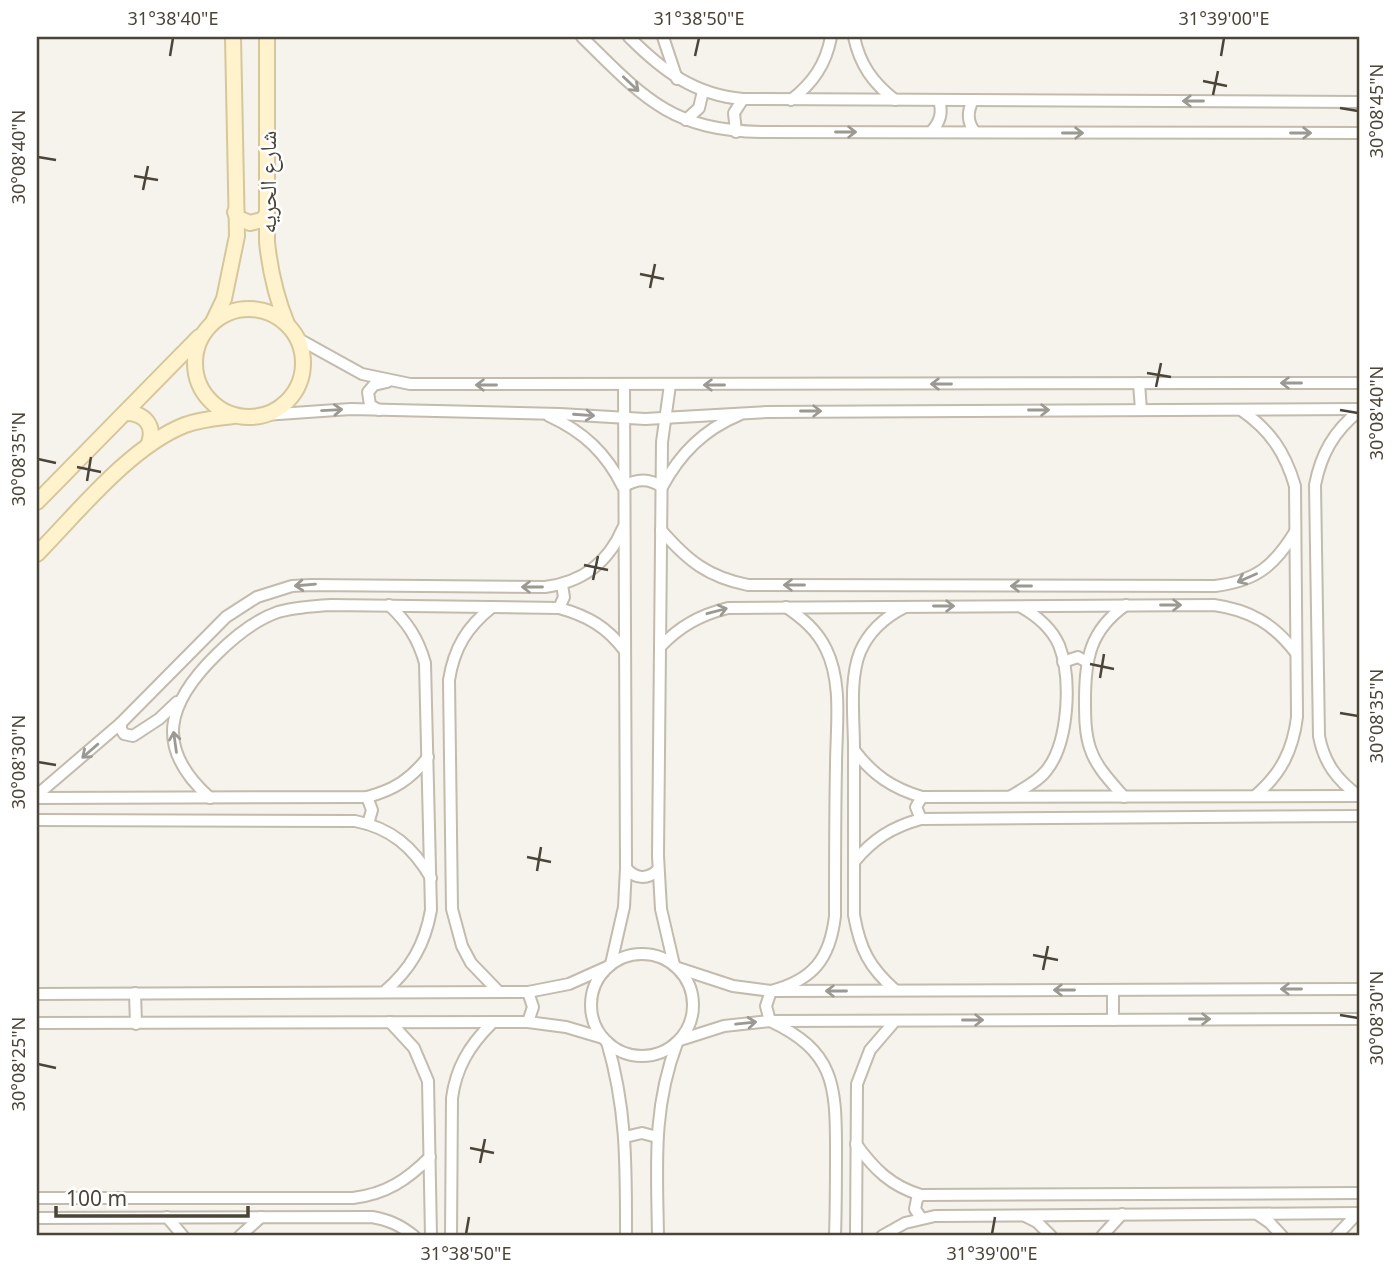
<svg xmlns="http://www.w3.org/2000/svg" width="1396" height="1273" font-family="'Noto Sans','Noto Naskh Arabic',sans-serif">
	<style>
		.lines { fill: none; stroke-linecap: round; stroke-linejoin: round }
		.street-casing { stroke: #c2bbae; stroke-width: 14 }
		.secondary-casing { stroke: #d6c79b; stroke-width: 18 }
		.street { stroke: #fff; stroke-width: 10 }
		.secondary { stroke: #fff3cd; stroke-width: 14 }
		.oneway { stroke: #9c9892 }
		.ticks { fill: none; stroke: #4b4439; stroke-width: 2.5 }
		.labels { text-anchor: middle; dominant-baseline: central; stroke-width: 5; stroke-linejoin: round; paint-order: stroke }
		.street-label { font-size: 23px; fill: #4b4439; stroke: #fff }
		.neatline { fill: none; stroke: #4b4439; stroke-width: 2.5 }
		.ticks-label { font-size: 18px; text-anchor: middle; fill: #4b4439 }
	</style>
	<rect width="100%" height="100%" fill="#f6f3ec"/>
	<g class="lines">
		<!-- street casing -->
		<g class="street-casing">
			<g id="street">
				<path d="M582 37C643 97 670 130 761 132L1359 133"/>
				<path d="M629 37C662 70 694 95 743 99L1359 102"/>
				<path d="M663 37 677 79"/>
				<path d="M854 37C860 65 873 83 895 100"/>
				<path d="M791 100C813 83 826 64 831 37"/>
				<path d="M973 100C967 112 967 122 975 132"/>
				<path d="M686 120 699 108 703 91"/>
				<path d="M736 132 734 113 743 99"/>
				<path d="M931 132C940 122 943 113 939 100"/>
				<path d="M297 338 362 374 410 384 1359 383"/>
				<path d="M1139 383 1141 410"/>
				<path d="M670 385 662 442 658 856 661 909 674 965"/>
				<path d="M379 410 370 405 368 392 374 385 387 382"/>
				<path d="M1241 410C1270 430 1285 452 1295 486L1297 717C1293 750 1281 774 1255 796"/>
				<path d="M264 415 351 409 560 414 645 419 767 412 1359 409"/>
				<path d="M549 416C584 432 606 453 623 487 637 478 649 478 662 487 680 454 703 430 739 415"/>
				<path d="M661 530C688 561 708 577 748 585L1215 586C1256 581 1274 566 1295 532"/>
				<path d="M492 607C467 627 454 648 449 680L452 909 462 946 471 963 499 992"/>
				<path d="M786 607C802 618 817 630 826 649 843 683 836 728 836 766 835 816 835 866 835 916 830 959 813 980 771 991L766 1006 770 1021C834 1051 836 1084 836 1149 836 1178 836 1207 835 1236"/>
				<path d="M559 608 564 597 562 585"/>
				<path d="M660 647C680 626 700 615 728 608L1214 605C1250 610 1274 624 1296 653"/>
				<path d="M1063 662 1078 657 1087 662"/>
				<path d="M121 723V729L124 734 133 736 159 719 177 702"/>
				<path d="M854 750C873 775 892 788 922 797L1359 796"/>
				<path d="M37 795 121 723 226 617 257 597 292 586 311 585 545 587C583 582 608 563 623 528"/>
				<path d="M1011 796C1023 789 1037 782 1046 771 1069 743 1072 678 1059 645 1051 627 1037 616 1021 607"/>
				<path d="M1359 796C1337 780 1324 763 1319 736L1315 485C1321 454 1334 431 1359 411"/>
				<path d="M367 797 372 810 368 824"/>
				<path d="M1124 797C1111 782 1096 767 1090 748 1085 733 1085 716 1085 700 1085 659 1090 630 1126 605"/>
				<path d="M37 798 367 797C394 790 411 779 428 757"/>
				<path d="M210 798C153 747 167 703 217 654 234 637 255 620 278 612 296 607 313 606 331 605L559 608C588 616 607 627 625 651"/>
				<path d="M921 819 916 807 922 797"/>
				<path d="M37 820 355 821C391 828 413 847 431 878"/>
				<path d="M854 862C873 839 892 827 921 819L1359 816"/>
				<path d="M626 868C635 879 647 880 658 870"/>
				<circle cx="642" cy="1005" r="51"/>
				<path d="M611 964 624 907 626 868 624 385"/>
				<path d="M678 968 733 986 771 991 1359 989"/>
				<path d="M895 990C869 967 860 949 854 915 854 860 854 804 854 748 854 718 849 680 860 652 869 631 885 617 905 607"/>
				<path d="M1113 990V1020"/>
				<path d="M384 992C411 969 425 944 431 910L425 663C418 638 407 622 389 605"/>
				<path d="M528 992 533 1007 528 1022"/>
				<path d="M135 993 136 1024"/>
				<path d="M37 994 528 992 569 984 607 967"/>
				<path d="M390 1022 414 1048 428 1081 431 1236"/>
				<path d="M37 1023 528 1022 566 1027 603 1038"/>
				<path d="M680 1040 724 1026 770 1021 1359 1019"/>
				<path d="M607 1042C627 1109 626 1167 626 1236"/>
				<path d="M625 1137 642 1133 657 1137"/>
				<path d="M856 1144C874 1169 891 1186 921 1195L1359 1193"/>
				<path d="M37 1198H353C386 1194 407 1180 430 1157"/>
				<path d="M1257 1214 1270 1223 1282 1236"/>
				<path d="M1025 1216 1037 1222 1051 1236"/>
				<path d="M167 1217 183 1236"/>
				<path d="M37 1218 372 1217C389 1220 400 1225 414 1236"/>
				<path d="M921 1218 915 1209 917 1199 921 1195"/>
				<path d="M240 1236 261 1217"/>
				<path d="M451 1236 452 1098C456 1068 469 1046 491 1024"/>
				<path d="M658 1236C657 1167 652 1109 677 1043"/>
				<path d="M856 1236 857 1084 870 1050 895 1021"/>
				<path d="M882 1236 905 1223 935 1216 1359 1213"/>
				<path d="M1102 1236 1122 1214"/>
				<path d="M1336 1236 1358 1213"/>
			</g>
		</g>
		<!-- secondary casing -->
		<g class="secondary-casing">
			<g id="secondary">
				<path d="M267 37V242C270 271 276 297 287 324"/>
				<path d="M235 212 238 218 250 223 262 220 266 215"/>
				<circle cx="249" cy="363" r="54"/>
				<path d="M213 322 224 299 237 236 233 37"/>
				<path d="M126 413C145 413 155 426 149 443"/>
				<path d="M37 502 199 337"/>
				<path d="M37 554C78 512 131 446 185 425 201 419 217 418 233 416"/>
			</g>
		</g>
		<!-- street -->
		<use href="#street" class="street"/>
		<!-- secondary -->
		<use href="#secondary" class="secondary"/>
	</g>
	<!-- one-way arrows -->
	<defs><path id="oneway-shaft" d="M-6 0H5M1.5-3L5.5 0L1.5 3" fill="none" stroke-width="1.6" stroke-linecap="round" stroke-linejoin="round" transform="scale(1.75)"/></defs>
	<g class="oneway">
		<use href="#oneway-shaft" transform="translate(631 84) rotate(43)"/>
		<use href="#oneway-shaft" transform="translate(1193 101) rotate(-180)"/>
		<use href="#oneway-shaft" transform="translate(846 132)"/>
		<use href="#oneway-shaft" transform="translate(1073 133)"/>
		<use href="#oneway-shaft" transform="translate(1301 133)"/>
		<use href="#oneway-shaft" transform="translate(1291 383) rotate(180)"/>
		<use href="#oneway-shaft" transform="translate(941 384) rotate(180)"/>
		<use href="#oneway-shaft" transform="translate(486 385) rotate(180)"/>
		<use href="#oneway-shaft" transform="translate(714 385) rotate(180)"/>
		<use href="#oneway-shaft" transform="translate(332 410) rotate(-3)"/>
		<use href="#oneway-shaft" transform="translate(1039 410)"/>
		<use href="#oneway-shaft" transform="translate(811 411)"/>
		<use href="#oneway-shaft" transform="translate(584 415) rotate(4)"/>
		<use href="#oneway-shaft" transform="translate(1247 578) rotate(156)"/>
		<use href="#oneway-shaft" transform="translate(305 585) rotate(175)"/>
		<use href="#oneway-shaft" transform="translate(794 585) rotate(-180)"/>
		<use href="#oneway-shaft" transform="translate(1021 586) rotate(-180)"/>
		<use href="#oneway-shaft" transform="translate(532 587) rotate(-180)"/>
		<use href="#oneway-shaft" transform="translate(1171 605)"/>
		<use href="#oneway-shaft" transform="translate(944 606)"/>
		<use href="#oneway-shaft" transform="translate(717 611) rotate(-15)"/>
		<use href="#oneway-shaft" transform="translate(175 742) rotate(-98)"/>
		<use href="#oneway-shaft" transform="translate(90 751) rotate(139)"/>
		<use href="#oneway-shaft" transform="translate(1291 989) rotate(180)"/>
		<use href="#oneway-shaft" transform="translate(1064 990) rotate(180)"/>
		<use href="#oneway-shaft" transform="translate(836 991) rotate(180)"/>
		<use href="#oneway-shaft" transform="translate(1200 1019)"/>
		<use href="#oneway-shaft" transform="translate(973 1020)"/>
		<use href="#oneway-shaft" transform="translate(746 1023) rotate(-6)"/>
	</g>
	<!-- ticks -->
	<path class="ticks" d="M170 56 173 38M695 56 699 38M1221 56 1224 38M1203 81 1227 86M1213 95 1218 71M1340 108 1358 111M38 157 56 160M134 176 158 180M143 190 148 166M640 274 664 279M650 288 655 264M1147 373 1171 377M1156 387 1161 363M1340 410 1358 413M38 459 56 463M77 467 101 472M87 481 91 457M584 565 608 570M593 580 598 556M1090 664 1114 669M1100 678 1104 654M1340 713 1358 716M38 762 56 765M527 857 551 862M537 871 541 847M1033 955 1058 960M1043 970 1048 946M1340 1015 1358 1018M38 1064 56 1068M470 1148 494 1153M480 1163 485 1139M466 1234 469 1217M992 1234 995 1217"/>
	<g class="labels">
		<!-- street labels -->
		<g class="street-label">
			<text transform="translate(267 182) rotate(-90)">شارع الحريه</text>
		</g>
	</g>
	<!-- border -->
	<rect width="1396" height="1273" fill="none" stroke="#ffffff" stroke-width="77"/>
	<!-- scale -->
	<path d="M56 1206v10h192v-10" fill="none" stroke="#4b4439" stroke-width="3.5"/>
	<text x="66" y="1206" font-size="21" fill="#4b4439" stroke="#ffffff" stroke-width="5" paint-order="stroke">100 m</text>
	<rect x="38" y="38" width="1320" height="1196" class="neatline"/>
	<g class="ticks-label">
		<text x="173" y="25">31°38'40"E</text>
		<text x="699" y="25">31°38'50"E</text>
		<text x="1224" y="25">31°39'00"E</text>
		<text transform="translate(1377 111) rotate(-90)" y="6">30°08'45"N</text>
		<text transform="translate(19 157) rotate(-90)" y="6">30°08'40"N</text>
		<text transform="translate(1377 413) rotate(-90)" y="6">30°08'40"N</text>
		<text transform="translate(19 459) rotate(-90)" y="6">30°08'35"N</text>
		<text transform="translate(1377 716) rotate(-90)" y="6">30°08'35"N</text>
		<text transform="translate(19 762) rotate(-90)" y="6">30°08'30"N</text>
		<text transform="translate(1377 1018) rotate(-90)" y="6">30°08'30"N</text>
		<text transform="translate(19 1064) rotate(-90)" y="6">30°08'25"N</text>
		<text x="466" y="1260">31°38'50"E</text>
		<text x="992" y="1260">31°39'00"E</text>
	</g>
</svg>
